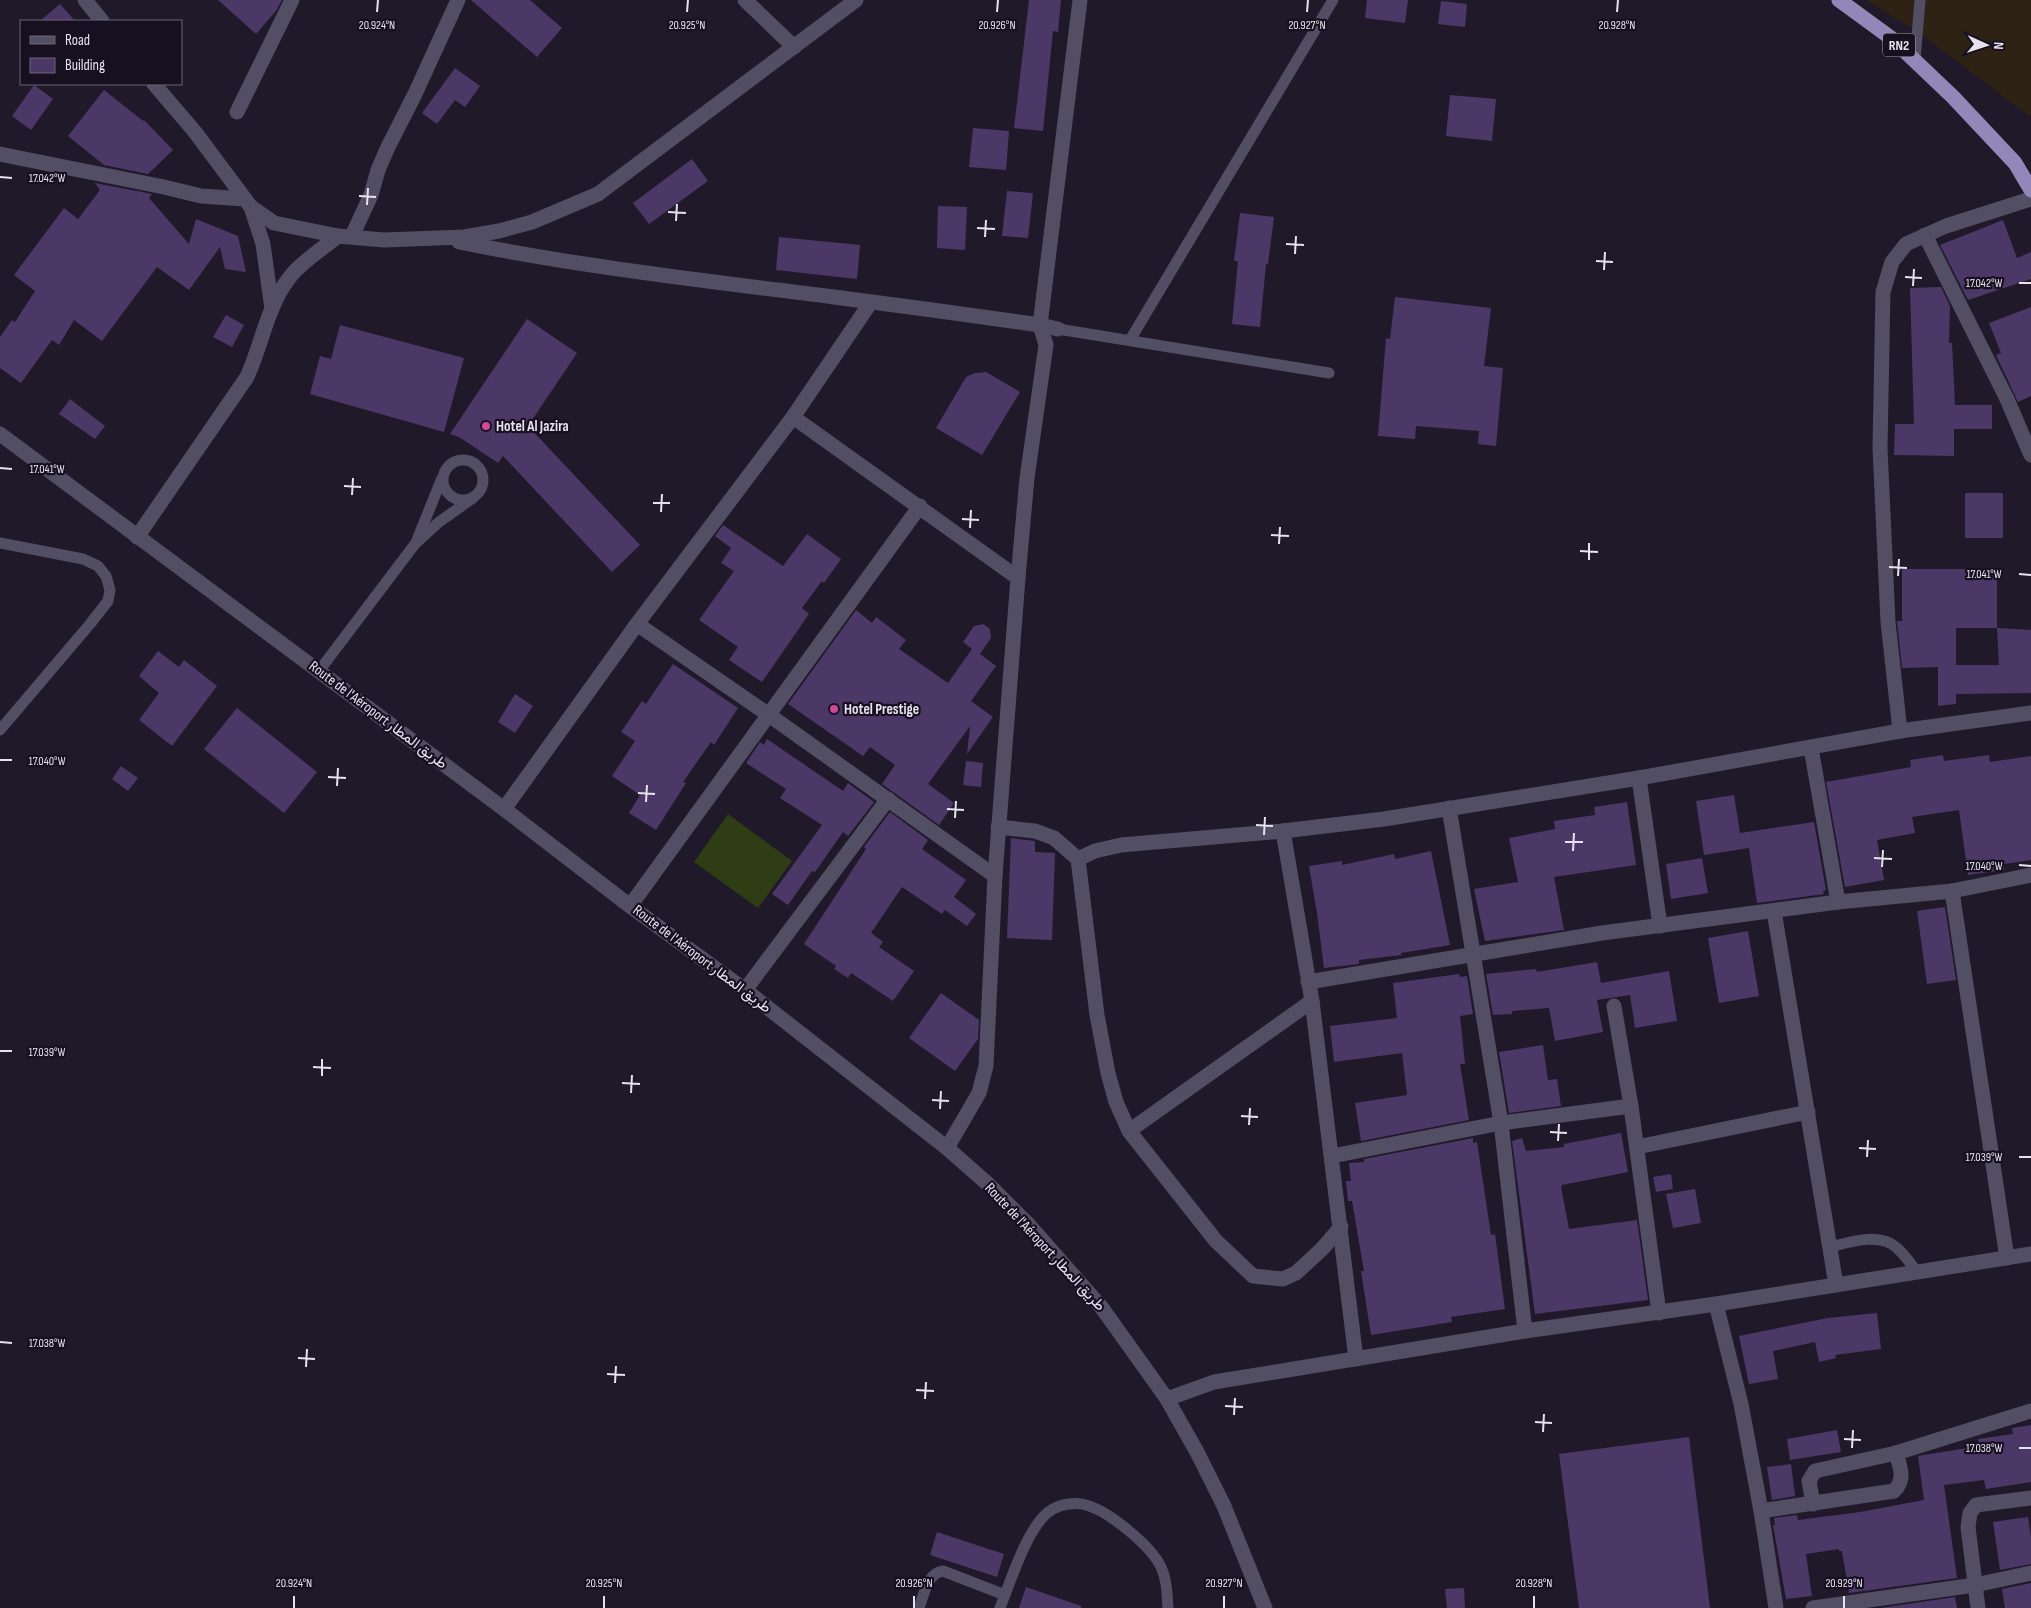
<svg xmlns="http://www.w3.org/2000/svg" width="2031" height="1608" font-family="'Sofia Sans Condensed',Vazirmatn,sans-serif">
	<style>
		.medical { fill: #2d2213 }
		.pitch { fill: #2e3d13 }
		.building { fill: #4c3867; fill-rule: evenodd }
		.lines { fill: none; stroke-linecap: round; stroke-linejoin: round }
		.service { stroke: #524e64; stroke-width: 11 }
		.minor { stroke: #524e64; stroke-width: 15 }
		.tertiary { stroke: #524e64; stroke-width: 15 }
		.trunk { stroke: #9287b9; stroke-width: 15 }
		.ticks { fill: none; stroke: #e6e2ee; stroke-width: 2 }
		.hotel-dot { fill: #d1479c; stroke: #171021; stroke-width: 2 }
		.labels { text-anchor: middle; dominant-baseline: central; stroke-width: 4.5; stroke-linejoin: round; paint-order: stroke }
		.shield { fill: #171021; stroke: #a8a3b0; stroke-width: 1 }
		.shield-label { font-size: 14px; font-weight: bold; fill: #e6e2ee }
		.poi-label { font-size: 15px; font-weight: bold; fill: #e6e2ee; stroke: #171021; text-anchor: start }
		.street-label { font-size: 15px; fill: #e6e2ee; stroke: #171021 }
		.ticks-label { font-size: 12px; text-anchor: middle; fill: #e6e2ee; stroke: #171021; stroke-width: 4.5; stroke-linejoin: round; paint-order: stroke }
	</style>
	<rect width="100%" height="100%" fill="#20192a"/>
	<!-- medical -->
	<path class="medical" d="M1866 0H2031V115L2029 116 1921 34Z"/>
	<!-- pitch -->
	<path class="pitch" d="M728 814 792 861 758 908 694 862Z"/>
	<!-- building -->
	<g class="building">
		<path d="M218 0H282L276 11 256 34Z"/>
		<path d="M471 0H530L562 28 537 57Z"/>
		<path d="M1029 0H1061L1058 32 1053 31 1043 131 1014 128Z"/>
		<path d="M1367 0H1408L1405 23 1365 18Z"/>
		<path d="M1441 1 1467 4 1465 27 1438 24Z"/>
		<path d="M60 4 75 21H40Z"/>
		<path d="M455 68 480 86 465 107 455 100 437 124 422 113Z"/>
		<path d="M34 85 53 99 31 130 12 116Z"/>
		<path d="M104 90 143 121 144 120 173 150 148 174 104 165 68 136Z"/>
		<path d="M1450 95 1496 99 1492 141 1446 136Z"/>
		<path d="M973 128 1009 131 1006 170 969 167Z"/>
		<path d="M692 159 708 181 649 224 633 203Z"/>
		<path d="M95 183 152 194 149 198 189 244 196 219 238 236 246 272 225 269 220 247 189 290 157 267 102 341 74 320 59 345 52 340 21 383 0 368V337L12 320 15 322 35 291 14 275 64 208 78 219 100 190Z"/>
		<path d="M1007 191 1033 193 1028 238 1002 236Z"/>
		<path d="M938 206 967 207 965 250 937 248Z"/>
		<path d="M1240 213 1274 217 1268 264H1266L1260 327 1232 324 1238 261H1234Z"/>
		<path d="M2003 220 2017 258 2031 252V279L1968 300 1940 245Z"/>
		<path d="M779 237 860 245 857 279 776 270Z"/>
		<path d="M1941 287 1950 306 1949 343H1952L1955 405H1992V429H1954V456L1894 455 1895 424H1914L1910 288Z"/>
		<path d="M1395 297 1491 308 1484 366 1503 368 1496 446 1478 444 1479 431 1416 426 1415 439 1378 436 1386 338 1390 339Z"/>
		<path d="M2031 307V396L2018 402 1996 355 2001 353 1989 323Z"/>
		<path d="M226 315 244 325 232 347 213 337Z"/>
		<path d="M527 319 577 353 528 426 640 545 612 572 503 456 498 463 459 437 450 434Z"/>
		<path d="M340 325 464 358 444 432 310 394 320 356 331 359Z"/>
		<path d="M986 372 1020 392 982 455 936 428 966 377 975 373Z"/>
		<path d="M70 399 105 426 95 439 59 414Z"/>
		<rect x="1965" y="493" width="38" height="45"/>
		<path d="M723 525 783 566 807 534 841 559 824 583 822 581 802 608 809 614 762 682 729 660 738 647 699 620 734 571 721 563 731 548 715 536Z"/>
		<path d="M1902 569H1997V628L2031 630V693L1956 694V704L1938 706V667L1902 668 1897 621H1902ZM1956 628H1997L1999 665H1956Z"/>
		<path d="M856 610 872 623 876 617 906 640 899 649 948 683 972 649 963 642 974 626 983 624 990 629 991 638 980 654 996 666 971 701 993 717 967 754 970 726 928 784 954 803 939 825 882 784 895 765 870 747 863 756 788 704Z"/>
		<path d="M158 651 179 667 184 660 217 686 172 746 139 720 159 693 139 676Z"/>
		<path d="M673 664 738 708 714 745 711 742 683 782 686 783 656 830 629 813 640 795 612 776 635 741 621 732 642 701 646 704Z"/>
		<path d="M515 694 533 706 515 733 498 722Z"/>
		<path d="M237 708 317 772 284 813 204 749Z"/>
		<path d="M767 739 843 791 848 783 874 802 848 836 843 832 815 872 812 871 788 905 772 894 822 825 780 798 786 789 746 763 760 742 764 745Z"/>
		<path d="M1943 755 1944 761 1989 755 1990 762 2031 756V860L2004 864V870L1968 875 1959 810 1912 817 1915 833 1877 840 1884 880 1845 887 1826 782 1911 767 1910 760Z"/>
		<path d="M966 761 983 763 981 787 963 785Z"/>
		<path d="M121 766 138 778 128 791 112 779Z"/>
		<path d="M1734 795 1740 833 1814 822 1826 890 1823 891 1824 894 1757 903 1749 848 1704 855 1696 801Z"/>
		<path d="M1627 802 1636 865 1554 877 1564 930 1485 941 1474 889 1518 882 1509 838 1555 829 1554 821 1595 815 1594 807Z"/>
		<path d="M890 812 928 840 922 849 966 880 954 897 976 914 967 926 945 910 942 914 902 887 871 933 883 942 879 947 914 971 893 1001 851 973 848 978 834 969 836 966 804 944 866 849 864 847Z"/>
		<path d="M1011 838 1035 841V852L1055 853 1052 940 1007 938Z"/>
		<path d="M1431 851 1450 945 1401 953 1402 955 1359 960V964L1324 968 1317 913 1309 866 1342 861V865L1394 854 1395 859Z"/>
		<path d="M1702 858 1708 893 1671 899 1666 864Z"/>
		<path d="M1945 907 1956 980 1927 984 1917 911Z"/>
		<path d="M1748 931 1759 996 1719 1003 1708 938Z"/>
		<path d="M1597 962 1601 983 1669 971 1677 1021 1635 1028 1630 995 1597 1000 1603 1032 1555 1041 1549 1008 1512 1011V1014L1493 1015 1486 974 1536 969 1537 972Z"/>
		<path d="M1459 974 1460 977 1467 976 1473 1014 1460 1016 1465 1064H1460L1469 1120 1361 1141 1355 1103 1407 1095 1402 1053 1334 1062 1330 1026 1397 1018 1393 983Z"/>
		<path d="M941 993 979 1020 978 1039 955 1071 909 1038Z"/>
		<path d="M1543 1045 1548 1080 1557 1079 1561 1106 1509 1113 1499 1052Z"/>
		<path d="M1621 1133 1628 1172 1562 1185 1561 1187 1569 1229 1637 1220 1648 1300 1535 1314 1512 1141 1522 1138 1526 1151 1564 1147V1144Z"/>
		<path d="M1473 1138V1143L1477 1142 1491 1235 1495 1234 1505 1309 1451 1317 1452 1322 1371 1335 1361 1271H1364L1352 1201H1348L1346 1181H1351L1349 1163 1364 1162V1159Z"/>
		<path d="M1671 1174 1673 1189 1656 1192 1653 1177Z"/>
		<path d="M1695 1189 1701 1223 1673 1228 1666 1194Z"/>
		<path d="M1877 1313 1881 1349 1835 1355 1836 1358 1819 1362 1815 1342 1773 1351 1778 1379 1749 1384 1739 1336 1828 1318Z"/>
		<path d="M2031 1425V1482L1986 1489 1984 1480 1944 1485 1957 1578 1849 1593 1842 1551H1839V1549L1806 1554 1812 1596 1786 1599 1773 1525H1775L1774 1518 1797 1515 1798 1520 1860 1512 1924 1500 1918 1456 1979 1446 1978 1439 2013 1434 2012 1428Z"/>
		<path d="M1837 1430 1841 1452 1790 1460 1787 1439Z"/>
		<path d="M1689 1437 1710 1608H1579L1559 1454Z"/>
		<path d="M1791 1464 1795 1496 1772 1500 1767 1467Z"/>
		<path d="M2028 1517 2031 1538V1564L2000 1570 1993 1522Z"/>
		<path d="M937 1532 1004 1554 997 1577 930 1555Z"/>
		<path d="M2031 1583V1608H2005L2002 1589Z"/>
		<path d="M1026 1587 1081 1606V1608H1019Z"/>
		<path d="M1464 1588 1465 1608H1447L1445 1589Z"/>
		<path d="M1955 1597 1957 1608H1880Z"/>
	</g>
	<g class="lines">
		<!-- service -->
		<g class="service">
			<path d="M1915 60 1920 0"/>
			<path d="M1058 329 1329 373"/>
			<path d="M1130 340 1333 0"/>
			<circle cx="463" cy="480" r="20"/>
			<path d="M417 540 442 478"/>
			<path d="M0 543 83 559 98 566 106 576 110 590 108 601 90 624 0 730"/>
			<path d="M319 671 415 544 439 522 473 498"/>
			<path d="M1830 1247C1850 1242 1880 1232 1897 1248 1905 1255 1911 1264 1917 1272"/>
			<path d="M919 1608C924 1595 927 1573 943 1571L1005 1595"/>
			<path d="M1000 1608C1010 1583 1029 1521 1053 1509 1062 1504 1076 1502 1086 1505 1109 1511 1151 1546 1161 1567 1167 1580 1167 1594 1168 1608"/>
		</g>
		<!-- minor -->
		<g class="minor">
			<path d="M85 0 102 21"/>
			<path d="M745 0 794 47"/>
			<path d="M154 84 195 132 251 207 274 223 338 236 384 240 464 237 499 231 532 222 598 194 856 0"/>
			<path d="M237 112 292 0"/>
			<path d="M0 154 164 187 201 196 245 199"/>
			<path d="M251 207 263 244 272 309"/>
			<path d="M1925 235 2007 399 2031 455"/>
			<path d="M352 236 371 195 378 170 388 147 415 94 458 0"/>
			<path d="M459 242C583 267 708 281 834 297 903 306 971 315 1040 325L1058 329"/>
			<path d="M793 417 1018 578"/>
			<path d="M137 537 247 377C263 342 268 300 295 271 308 258 324 247 338 236"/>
			<path d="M637 624 769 715 995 876"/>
			<path d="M1900 731 1888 622 1880 448 1883 292 1892 262 1906 244 1946 226 2031 199"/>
			<path d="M1811 748 1838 902"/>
			<path d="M1639 778 1660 926"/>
			<path d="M1449 808 1501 1123 1525 1331"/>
			<path d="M504 809 637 624 793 417 871 302"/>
			<path d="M998 827 1035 831 1054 838 1078 859 1095 851 1121 845 1283 831 1384 819 1639 778 1900 731 2031 713"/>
			<path d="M1283 831 1312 1001 1356 1359"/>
			<path d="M1078 859 1097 1015 1108 1073 1116 1102 1129 1131 1216 1241 1253 1276 1283 1279 1296 1273 1322 1249 1341 1227"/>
			<path d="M1952 891 2007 1258"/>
			<path d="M630 906 920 506"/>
			<path d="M1774 911 1836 1285"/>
			<path d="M1308 982 1602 933 1838 902 1952 891 2031 875"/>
			<path d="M745 990 888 799"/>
			<path d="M1614 1006 1631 1106 1659 1313"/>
			<path d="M1129 1131 1312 1001"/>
			<path d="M1637 1147 1808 1112"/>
			<path d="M947 1148 979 1093 986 1066 995 876 1018 578 1027 478 1046 345 1040 325 1080 0"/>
			<path d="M1332 1156 1501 1123 1631 1106"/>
			<path d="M1716 1304 1741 1404 1761 1511 1776 1608"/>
			<path d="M1813 1504 1809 1481 1815 1471 1896 1453 2031 1411"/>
			<path d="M1761 1511 1894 1491C1906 1479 1900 1467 1896 1453"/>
			<path d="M1813 1608 1975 1585 2031 1573"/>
			<path d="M1978 1608 1968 1527 1970 1513 1976 1505 2031 1498"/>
		</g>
		<!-- tertiary -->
		<g class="tertiary">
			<path d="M0 434 504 809 630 906 745 990 947 1148 989 1185 1028 1224 1102 1308 1167 1399 1197 1452 1224 1506 1265 1608"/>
			<path d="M1167 1399 1214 1382 1525 1331 1716 1304 2031 1254"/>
		</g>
		<!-- trunk -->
		<path class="trunk" d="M1839 0 1891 38 1953 97 2015 163 2031 190"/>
	</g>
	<!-- ticks -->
	<path class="ticks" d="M377 12 378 0M687 12 688 0M997 12 998 0M1307 12 1308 0M1617 12 1618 0M0 177 12 178M359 196 376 197M367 205 368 188M668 212 686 213M676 221 677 204M977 228 995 229M985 237 986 220M1286 244 1304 245M1295 254 1296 236M1596 261 1613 262M1604 270 1605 252M1905 277 1922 278M2019 283H2031M1913 286 1914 269M0 468 12 469M344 486 361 487M352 495 353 478M653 503H670M661 512 662 494M962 519 979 520M970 528 971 510M1271 535 1289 536M1279 544 1280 527M1580 551 1598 552M1589 560V543M1889 567 1907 568M2019 574 2031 575M1898 576 1899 559M0 760H12M328 777 346 778M337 786 338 768M638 793 655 794M646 802 647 785M947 809 964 810M955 818 956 801M1256 825 1273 826M1264 835 1265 817M1565 842H1583M1573 851 1574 833M1874 858 1892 859M2019 865 2031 866M1882 867 1883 850M0 1051H12M313 1067 331 1068M322 1076V1059M622 1083 640 1084M631 1093 632 1075M932 1100 949 1101M940 1109 941 1091M1241 1116 1258 1117M1249 1125 1250 1108M1550 1132 1567 1133M1558 1141 1559 1124M1859 1148 1876 1149M1867 1157 1868 1140M2019 1157H2031M0 1342 12 1343M298 1358 315 1359M306 1367 307 1349M607 1374 625 1375M615 1383 616 1366M916 1390 934 1391M925 1399 926 1382M1225 1406 1243 1407M1234 1415 1235 1398M1535 1422 1552 1423M1543 1432 1544 1414M1844 1439 1861 1440M1852 1448 1853 1430M2019 1448H2031M294 1608V1596M604 1608V1596M914 1608V1596M1224 1608V1596M1534 1608V1596M1844 1608V1596"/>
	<!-- markers -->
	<g class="hotel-dot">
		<circle cx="486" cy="426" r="5"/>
		<circle cx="834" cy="709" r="5"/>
	</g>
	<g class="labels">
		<!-- shield labels -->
		<rect class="shield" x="1883" y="33.5" width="32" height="23" rx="4"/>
		<g class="shield-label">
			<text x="1899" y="45">RN2</text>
		</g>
		<!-- poi labels -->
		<g class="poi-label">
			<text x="496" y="426">Hotel Al Jazira</text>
			<text x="844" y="709">Hotel Prestige</text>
		</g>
		<!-- street labels -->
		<g class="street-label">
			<text transform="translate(378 715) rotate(37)">Route de l'Aéroport طريق المطار</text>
			<text transform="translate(702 959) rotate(37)">Route de l'Aéroport طريق المطار</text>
			<text transform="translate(1045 1247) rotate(47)">Route de l'Aéroport طريق المطار</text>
		</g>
	</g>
	<g class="ticks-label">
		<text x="377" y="29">20.924°N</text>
		<text x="687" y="29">20.925°N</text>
		<text x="997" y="29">20.926°N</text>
		<text x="1307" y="29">20.927°N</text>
		<text x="1617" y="29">20.928°N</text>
		<text x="47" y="182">17.042°W</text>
		<text x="1984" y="287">17.042°W</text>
		<text x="47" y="473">17.041°W</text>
		<text x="1984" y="578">17.041°W</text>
		<text x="47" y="765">17.040°W</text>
		<text x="1984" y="870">17.040°W</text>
		<text x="47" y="1056">17.039°W</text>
		<text x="1984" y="1161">17.039°W</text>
		<text x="47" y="1347">17.038°W</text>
		<text x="1984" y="1452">17.038°W</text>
		<text x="294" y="1587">20.924°N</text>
		<text x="604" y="1587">20.925°N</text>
		<text x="914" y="1587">20.926°N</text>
		<text x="1224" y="1587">20.927°N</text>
		<text x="1534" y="1587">20.928°N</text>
		<text x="1844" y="1587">20.929°N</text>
	</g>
	<!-- legend -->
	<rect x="20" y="20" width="162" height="65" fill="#171021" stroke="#6a6473"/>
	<rect x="30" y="36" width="25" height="8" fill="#524e64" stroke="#6a6473"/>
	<text x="65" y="45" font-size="15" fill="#e6e2ee">Road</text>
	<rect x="30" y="58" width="25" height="15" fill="#4c3867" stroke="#6a6473"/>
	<text x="65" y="70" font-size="15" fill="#e6e2ee">Building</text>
	<!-- north arrow -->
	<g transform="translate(1986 45) rotate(93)" stroke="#171021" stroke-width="4" paint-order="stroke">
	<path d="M0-4L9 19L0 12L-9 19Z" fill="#e6e2ee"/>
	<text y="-8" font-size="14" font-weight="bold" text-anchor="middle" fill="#e6e2ee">N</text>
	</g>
</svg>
